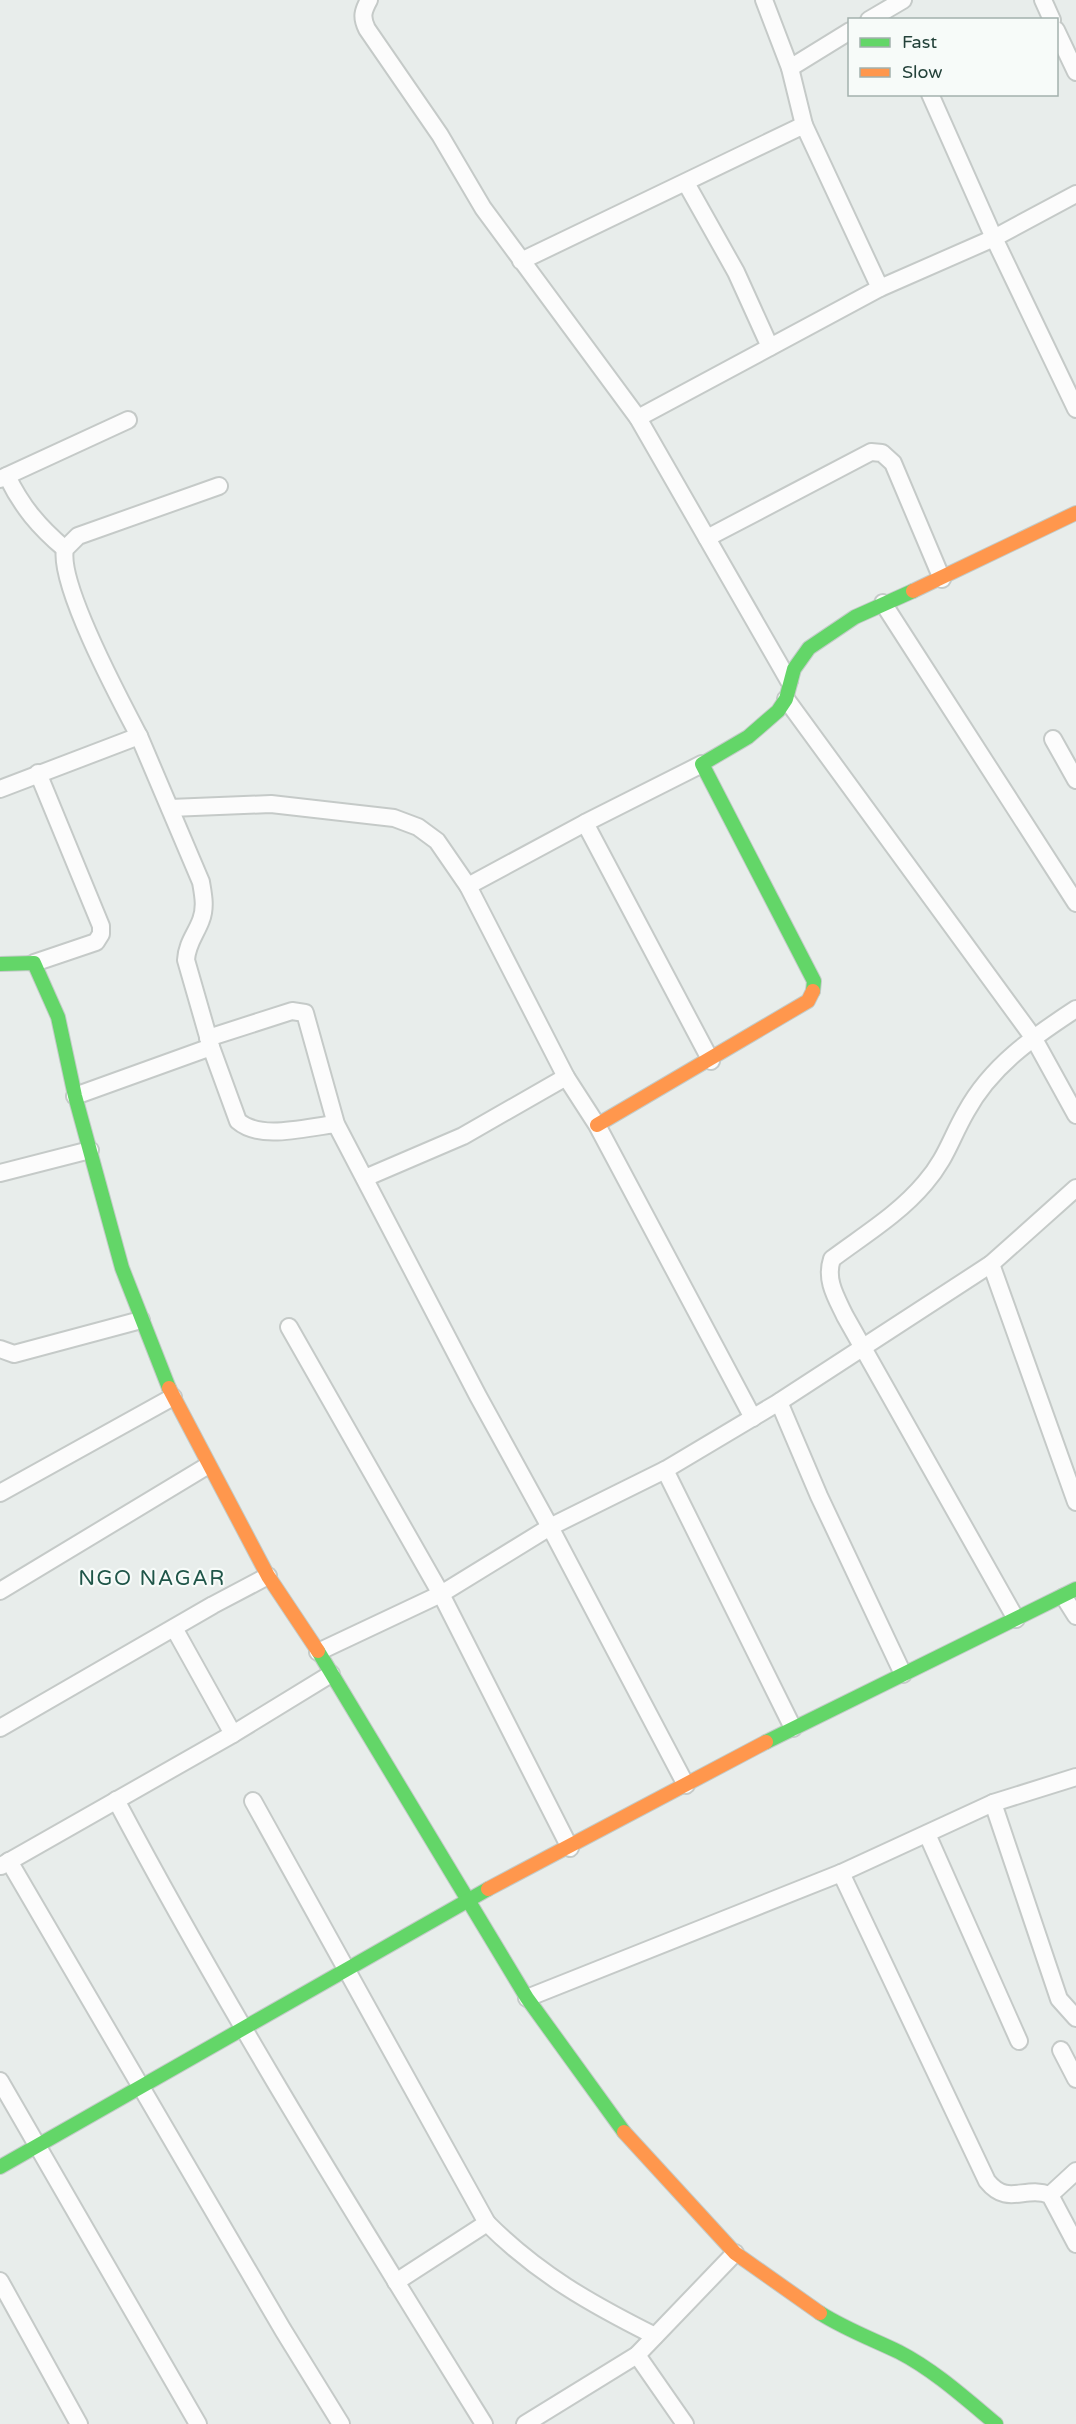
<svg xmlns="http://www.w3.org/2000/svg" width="1076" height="2424" font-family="'Varela Round',sans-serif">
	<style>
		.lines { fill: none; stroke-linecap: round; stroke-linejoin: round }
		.street-casing { stroke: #c5cac8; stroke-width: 20 }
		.fast-casing { stroke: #c3cbc8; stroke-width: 16 }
		.slow-casing { stroke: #c3cbc8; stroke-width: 16 }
		.street { stroke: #fcfcfc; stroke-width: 16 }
		.fast { stroke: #63d668; stroke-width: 14 }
		.slow { stroke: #ff974d; stroke-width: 14 }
		.labels { text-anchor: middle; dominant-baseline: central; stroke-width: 4.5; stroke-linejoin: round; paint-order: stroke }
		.quarter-label { font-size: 21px; letter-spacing: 1.5px; fill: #1f5548; stroke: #f7fbf9 }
	</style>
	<rect width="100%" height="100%" fill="#e8edeb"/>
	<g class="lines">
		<!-- street casing -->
		<g class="street-casing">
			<g id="street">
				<path d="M369 0C363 11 361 17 367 29L440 135 483 208 638 418 789 681"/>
				<path d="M764 0 790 68 804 125"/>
				<path d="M1043 0 1052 20"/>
				<path d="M869 20 903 0"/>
				<path d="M1056 30 1076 72"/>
				<path d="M790 68 850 31"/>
				<path d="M930 94 994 238 1076 409"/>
				<path d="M686 183 736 272 770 347"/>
				<path d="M521 261 804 125 880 288"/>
				<path d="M638 418 880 288 994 238 1076 194"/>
				<path d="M7 476C22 507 39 527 65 549"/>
				<path d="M0 479 128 420"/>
				<path d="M707 538 871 452 882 453 893 463 942 579"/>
				<path d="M883 603 1076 903"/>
				<path d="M786 699 1033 1037 1076 1115"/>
				<path d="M139 736 201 882C203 894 206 907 201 920 196 934 187 943 186 960L211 1047"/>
				<path d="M1053 739 1076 780"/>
				<path d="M0 789 139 736C120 700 58 584 65 549L78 536 219 486"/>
				<path d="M170 808 271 804 394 818 418 827 437 841 468 886 566 1077 597 1125 753 1418"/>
				<path d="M585 823 711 1061"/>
				<path d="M468 886 585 823 702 764"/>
				<path d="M34 963 96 942 101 934V926L38 773"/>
				<path d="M208 1038 292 1011 305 1013 336 1124 478 1396 550 1527 686 1785"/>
				<path d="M75 1096 211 1047 238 1121C261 1141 307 1127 336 1124"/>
				<path d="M0 1173 90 1150"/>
				<path d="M365 1178 463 1136 566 1077"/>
				<path d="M991 1264 1076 1502"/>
				<path d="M289 1327 441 1594 570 1848"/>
				<path d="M0 1349 14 1354 141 1320"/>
				<path d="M779 1402 819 1496 903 1674"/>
				<path d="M665 1470 793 1728"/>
				<path d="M0 1493 173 1397"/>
				<path d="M0 1591 207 1466"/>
				<path d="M1064 1597 1076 1616"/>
				<path d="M1016 1619 845 1316C836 1297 825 1280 832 1259 864 1235 899 1214 925 1183 946 1159 951 1138 966 1112 991 1066 1033 1037 1076 1009"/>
				<path d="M174 1628 233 1734"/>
				<path d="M318 1652 441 1594 550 1527 665 1470 779 1402 991 1264 1076 1188"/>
				<path d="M0 1728 213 1605 268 1576"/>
				<path d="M116 1800C229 2013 357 2219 484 2424"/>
				<path d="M253 1801 487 2223"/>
				<path d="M993 1803 1059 1999 1076 2018"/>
				<path d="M927 1834 1019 2041"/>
				<path d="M9 1861 283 2330 341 2424"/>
				<path d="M1 1866 233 1734 331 1674"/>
				<path d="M841 1873 987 2181C1008 2207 1024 2185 1050 2195L1076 2244"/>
				<path d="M527 1998 841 1873 993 1803 1076 1777"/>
				<path d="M1061 2050 1076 2079"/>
				<path d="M0 2081 198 2424"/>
				<path d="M1050 2195 1076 2171"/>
				<path d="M0 2281 79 2424"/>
				<path d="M396 2282 487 2223C538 2274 591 2304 655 2336"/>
				<path d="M637 2355 685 2424"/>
				<path d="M525 2424 637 2355 735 2253"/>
			</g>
		</g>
		<!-- fast casing -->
		<g class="fast-casing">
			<g id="fast">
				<path d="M0 964 34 963 58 1017 75 1096 122 1268 169 1388"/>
				<path d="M813 991 814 981 702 764 748 737 778 711 786 699 794 669 809 648 855 617 913 591"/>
				<path d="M318 1651 527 1998 624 2132"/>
				<path d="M766 1742 1076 1589"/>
				<path d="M0 2167 488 1889"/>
				<path d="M820 2313C845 2329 872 2339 899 2352 934 2370 966 2399 996 2424"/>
			</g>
		</g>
		<!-- slow casing -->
		<g class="slow-casing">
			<g id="slow">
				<path d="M913 591 1076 513"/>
				<path d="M597 1125 808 1001 813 991"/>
				<path d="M169 1388 268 1576 318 1651"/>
				<path d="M488 1889 766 1742"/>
				<path d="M624 2132 735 2253 820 2313"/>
			</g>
		</g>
		<!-- street -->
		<use href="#street" class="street"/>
		<!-- fast -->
		<use href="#fast" class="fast"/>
		<!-- slow -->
		<use href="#slow" class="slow"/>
	</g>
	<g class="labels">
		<!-- quarter labels -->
		<g class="quarter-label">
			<text x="152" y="1578">NGO NAGAR</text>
		</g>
	</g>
	<!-- legend -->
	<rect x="848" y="18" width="210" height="78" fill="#f7fbf9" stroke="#a3b1ad" stroke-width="1.5"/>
	<rect x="860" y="38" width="30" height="9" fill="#63d668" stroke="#a3b1ad" stroke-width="1.5"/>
	<text x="902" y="48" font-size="18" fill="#24423a">Fast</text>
	<rect x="860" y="68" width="30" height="9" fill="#ff974d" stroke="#a3b1ad" stroke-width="1.5"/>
	<text x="902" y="78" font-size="18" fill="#24423a">Slow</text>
</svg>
